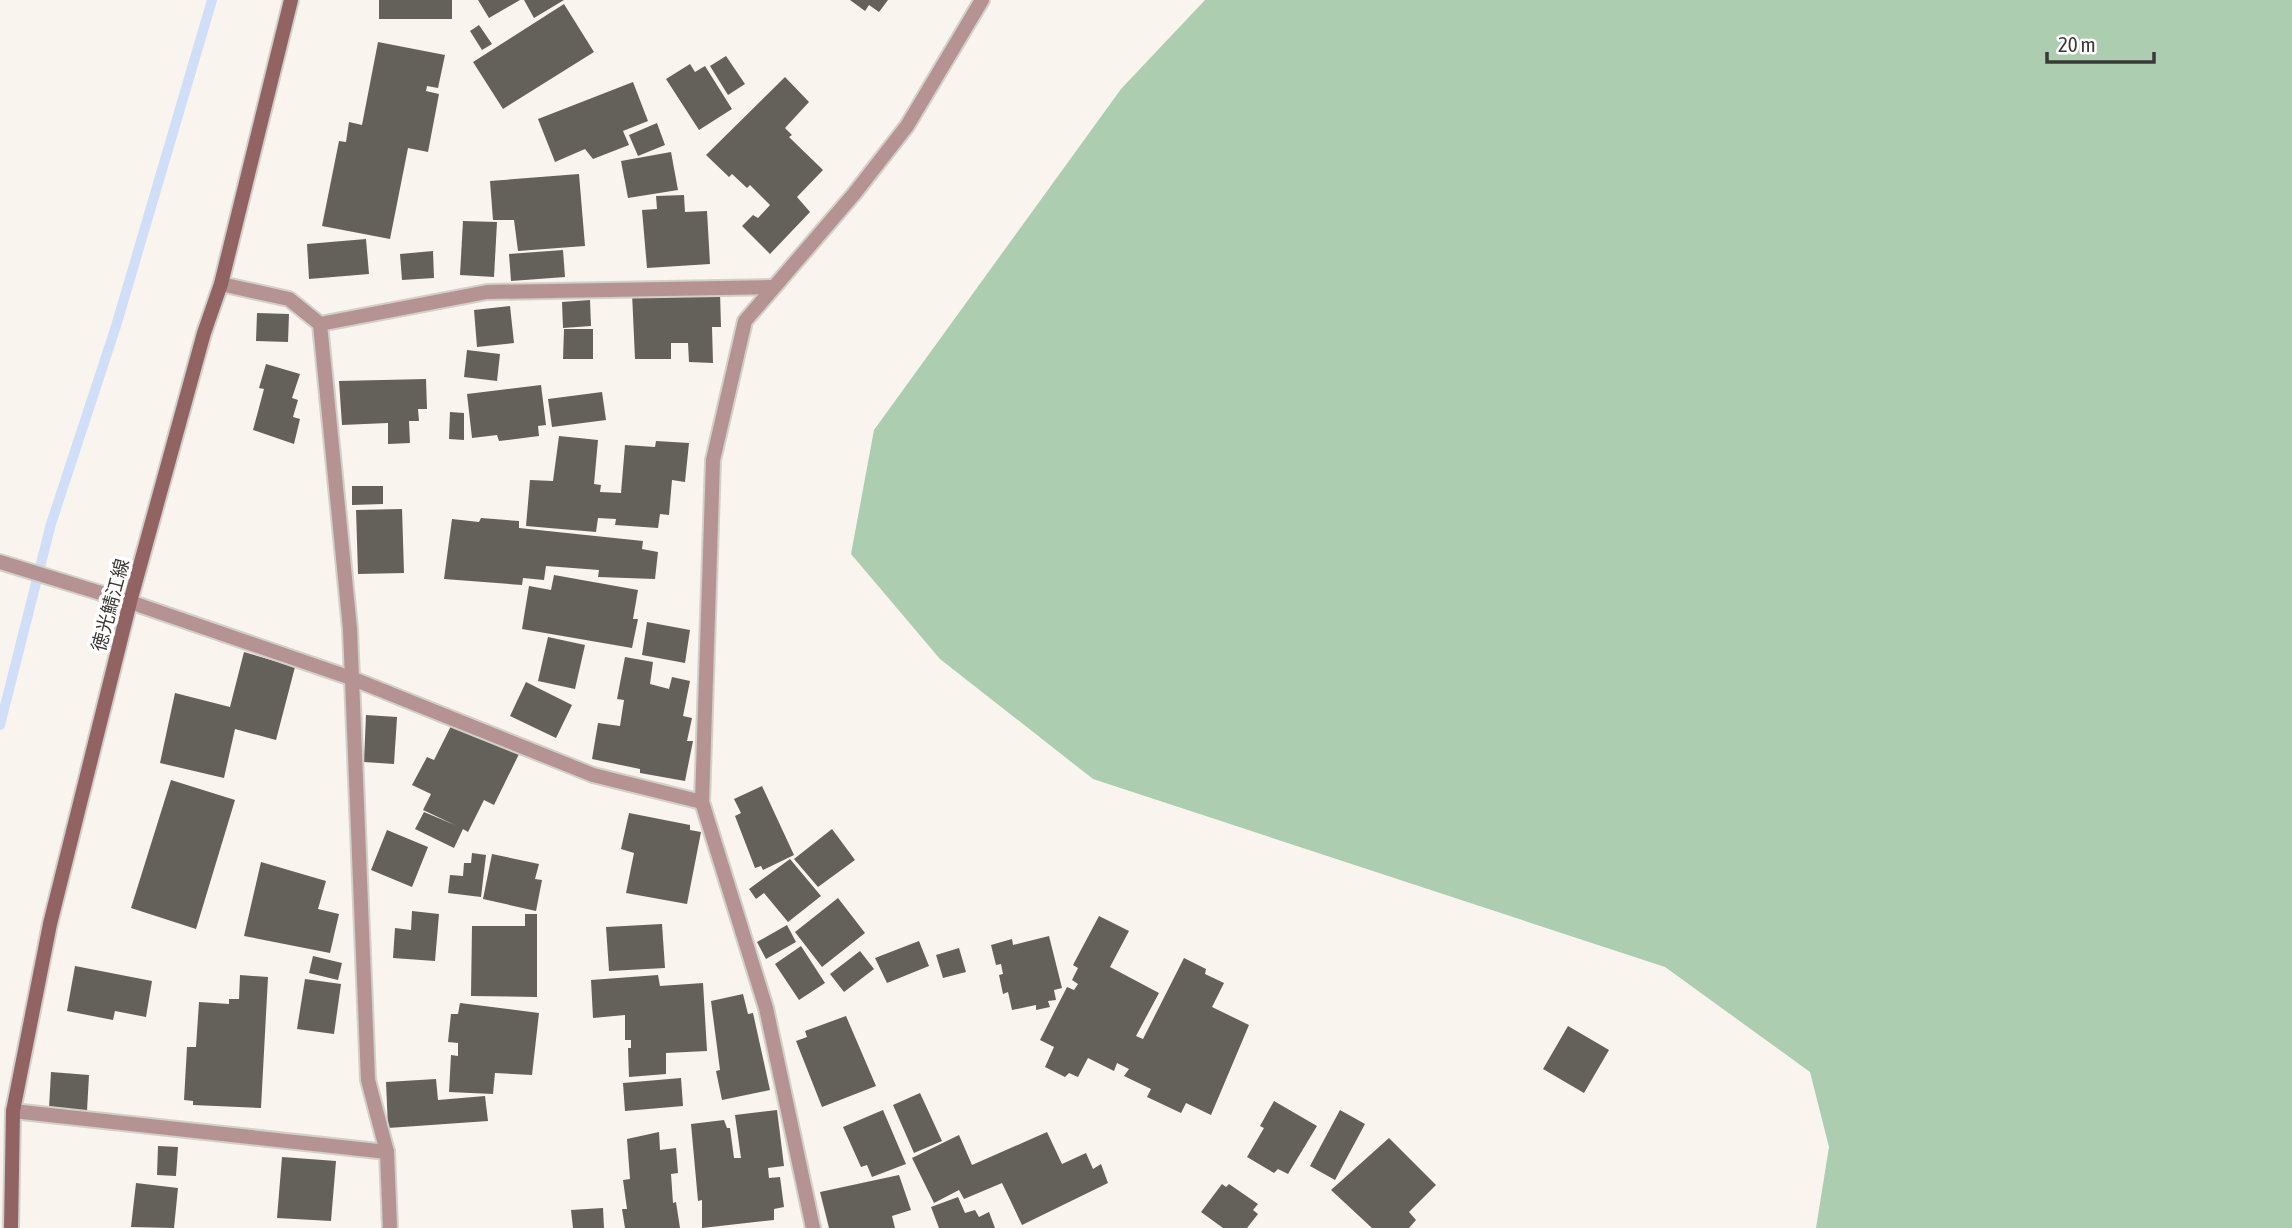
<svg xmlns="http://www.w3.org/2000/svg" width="2292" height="1228" font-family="'Asap Condensed','Noto Sans JP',sans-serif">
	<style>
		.green { fill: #accdb0 }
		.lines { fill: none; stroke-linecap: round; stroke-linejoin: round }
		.stream { stroke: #d0dff7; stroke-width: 10 }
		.building { fill: #64605a }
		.street-casing { stroke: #d3cfc9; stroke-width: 18 }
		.secondary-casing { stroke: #d3cfc9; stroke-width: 18 }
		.street { stroke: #b49392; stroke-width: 14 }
		.secondary { stroke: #926363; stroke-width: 14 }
		.labels { text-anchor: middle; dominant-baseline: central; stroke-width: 7; stroke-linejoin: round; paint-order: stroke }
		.street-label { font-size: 19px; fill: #3a3936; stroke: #fff }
	</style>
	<rect width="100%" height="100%" fill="#f9f5ee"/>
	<!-- green -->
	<path class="green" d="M1205 0H2292V1228H1816L1829 1147 1810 1072 1665 967 1093 779 940 659 851 554 874 430 1121 89Z"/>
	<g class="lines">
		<!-- stream -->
		<path class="stream" d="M0 725 51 524 116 326 212 0"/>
	</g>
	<!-- building -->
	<g class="building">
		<rect x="379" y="0" width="73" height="19"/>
		<path d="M478 0H520L489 18Z"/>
		<path d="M524 0H564L534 18Z"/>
		<path d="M850 0H888L879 12 869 5 865 11Z"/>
		<path d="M564 4 594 52 503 109 473 62Z"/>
		<path d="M479 25 492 44 482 50 470 31Z"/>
		<path d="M378 42 445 55 438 88 427 86 426 91 439 94 428 152 408 148 390 239 322 226 339 141 346 142 349 122 362 125Z"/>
		<path d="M726 56 745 84 728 95 710 66Z"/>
		<path d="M690 64 695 72 705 66 732 109 699 130 666 79Z"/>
		<path d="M785 77 809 102 785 128 792 135 789 137 823 170 797 197 810 212 770 254 742 226 753 215 758 218 770 205 750 185 747 188 732 174 729 177 706 155Z"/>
		<path d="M633 82 648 121 623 131 629 145 593 159 585 149 555 162 538 119Z"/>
		<path d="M657 123 665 145 638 156 629 135Z"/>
		<path d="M671 152 678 190 628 198 621 161Z"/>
		<path d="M579 174 585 246 518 251 514 220H493L490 181Z"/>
		<path d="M684 195 685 212 707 211 710 264 647 268 642 210 657 209 656 196Z"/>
		<path d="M463 221 497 222 494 277 460 275Z"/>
		<path d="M366 239 369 274 309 279 307 244Z"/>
		<path d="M563 250 565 277 511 281 509 254Z"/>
		<path d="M433 251 434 278 402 280 400 254Z"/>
		<path d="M720 292 721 327H712L713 363 689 362 688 343H671V359H635L632 293Z"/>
		<path d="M590 300 591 326 563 328 562 302Z"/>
		<path d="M510 306 514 343 477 347 474 310Z"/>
		<path d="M257 313 289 314 288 342 256 341Z"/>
		<path d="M564 329H593V359H563Z"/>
		<path d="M467 350 500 354 497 381 464 377Z"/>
		<path d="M266 364 300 374 292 398 298 400 293 417 300 419 294 444 253 430 264 389 259 388Z"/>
		<path d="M426 379 427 409H418L419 421H409L410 443 388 444V423L342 425 339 381Z"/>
		<path d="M541 385 546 425 538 426 539 436 499 441 497 435 472 438 467 394Z"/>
		<path d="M602 392 606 420 552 427 548 399Z"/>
		<path d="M450 412 464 413V440L449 439Z"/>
		<path d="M559 436 598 440 594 484 601 485 600 492 621 493 625 445 655 447 656 441 689 443 685 482 672 480 669 515 660 514 658 528 615 525 616 519 598 518 596 532 526 526 530 480 553 481Z"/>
		<path d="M352 486H383V504L352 505Z"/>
		<path d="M402 509 404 573 358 574 356 510Z"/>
		<path d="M481 518 519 521V528L643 541 642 549 658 552 655 579 598 577 599 570 546 566 544 580 523 578 522 585 444 579 452 519 479 522Z"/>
		<path d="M554 575 638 590 633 619H638L632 648 522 629 529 586 551 590Z"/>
		<path d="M647 622 690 630 685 663 642 655Z"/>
		<path d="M548 637 585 645 575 689 538 681Z"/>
		<path d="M244 652 295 667 276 740 235 729 224 778 160 763 175 693 230 707Z"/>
		<path d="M625 657 653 662 650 684 669 689 672 677 690 681 683 716 692 718 687 741H693L685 781 640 773V769L592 759 598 723 620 726 624 700 617 699Z"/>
		<path d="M526 682 572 705 556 738 510 716Z"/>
		<path d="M366 715 397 717 394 764 364 762Z"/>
		<path d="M453 722 519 754 494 805 484 800 468 832 463 829 454 848 415 829 424 812 455 825 423 810 431 794 412 785 427 757 434 760Z"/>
		<path d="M171 780 235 800 196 929 131 908Z"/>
		<path d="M762 786 794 855 763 870 761 866 755 868 735 816 741 813 734 799Z"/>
		<path d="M629 813 690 825V830L701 832 687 904 626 893 634 853 621 849Z"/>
		<path d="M832 829 855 860 818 887 794 859Z"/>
		<path d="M387 830 428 847 412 887 371 870Z"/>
		<path d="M472 853 486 855 481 897 448 893 450 875 463 876 464 863H471Z"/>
		<path d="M492 854 539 864 535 879 542 880 536 911 483 899Z"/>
		<path d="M790 859 821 896 788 922 764 893 756 899 749 889Z"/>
		<path d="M261 862 326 881 318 909 339 914 330 953 244 936Z"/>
		<path d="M838 898 865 933 822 967 795 932Z"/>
		<path d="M412 911 439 914 435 961 393 958 395 928 411 930Z"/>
		<path d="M525 914H537V997L471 996 472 926H525Z"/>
		<path d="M1099 916 1129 931 1110 967 1159 993 1136 1036 1143 1039 1184 958 1206 969 1205 974 1224 983 1212 1007 1249 1025 1211 1115 1186 1103 1181 1113 1147 1097 1151 1089 1124 1076 1129 1069 1117 1063 1114 1071 1088 1058 1078 1077 1069 1073 1065 1077 1045 1067 1054 1047 1040 1040 1067 987 1074 990 1078 984 1072 980 1078 968 1073 965Z"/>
		<path d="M662 924 665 968 609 971 606 927Z"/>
		<path d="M787 925 796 942 766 959 757 942Z"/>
		<path d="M1049 936 1062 988 1054 990 1056 1000 1048 1001 1050 1007 1036 1010V1005L1012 1010 1008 992 1003 994 999 975 1003 974 1001 964 996 965 991 945 1012 939 1013 945Z"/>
		<path d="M919 941 929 966 887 983 875 958Z"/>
		<path d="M801 946 825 983 799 1000 775 964Z"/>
		<path d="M959 948 966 972 943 978 936 955Z"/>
		<path d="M860 951 874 969 844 992 830 974Z"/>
		<path d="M313 956 342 963 338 980 309 973Z"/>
		<path d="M75 966 152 981 146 1017 115 1011 113 1020 67 1011Z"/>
		<path d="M240 975 268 977 261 1108 193 1105V1101L184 1100 187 1047H196L199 1002 229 1004V999H239Z"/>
		<path d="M658 975 660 986 703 983 707 1051 666 1053V1074L629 1077 628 1048H631V1040H625V1015L593 1018 591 980Z"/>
		<path d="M305 979 341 984 334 1034 297 1029Z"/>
		<path d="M743 994 748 1014 753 1013 770 1090 722 1100 716 1071 720 1070 711 1001Z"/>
		<path d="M460 1003 539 1013 532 1075 495 1073 493 1094 449 1092 451 1055 458 1056V1043L448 1042 451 1014H458Z"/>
		<path d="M846 1016 876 1086 822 1107 796 1041 807 1037 805 1031Z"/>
		<path d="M1568 1026 1609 1050 1584 1093 1543 1069Z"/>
		<path d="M51 1072 89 1075 87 1111 49 1108Z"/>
		<path d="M681 1078 683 1106 625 1111 623 1083Z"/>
		<path d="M436 1079 438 1100 485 1096 488 1121 388 1128 386 1082Z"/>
		<path d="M920 1093 942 1141 914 1153 893 1105Z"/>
		<path d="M1274 1101 1317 1126 1288 1174 1278 1169 1274 1173 1247 1157 1264 1128 1260 1126Z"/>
		<path d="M777 1110 784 1166 768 1168 769 1178 780 1177 784 1207 774 1209V1220L702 1228V1200L698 1201 691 1124 724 1120 727 1128H730L734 1158H741L735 1115Z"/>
		<path d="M883 1110 906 1164 872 1177 867 1165 861 1167 843 1127Z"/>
		<path d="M1340 1110 1365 1124 1335 1180 1310 1166Z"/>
		<path d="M659 1132 660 1150 676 1148 678 1173 671 1174 673 1203 676 1202 680 1228H625L622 1209H627L623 1180 630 1179 627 1139Z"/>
		<path d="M1047 1132 1062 1164 1086 1153 1093 1169 1101 1164 1108 1183 1022 1225 1002 1183 964 1199 959 1190 934 1203 912 1158 959 1135 972 1165Z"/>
		<path d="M1389 1138 1436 1185 1409 1212 1416 1220 1409 1228H1372L1331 1190Z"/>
		<path d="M158 1146 178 1147 176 1176 157 1175Z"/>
		<path d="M282 1157 336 1161 331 1221 277 1218Z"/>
		<path d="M899 1175 911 1210 892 1216 895 1228H829L820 1192Z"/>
		<path d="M136 1183 178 1188 174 1228 131 1227Z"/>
		<path d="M1222 1184 1226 1187 1229 1184 1258 1204 1253 1210 1258 1214 1247 1228H1223L1201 1212Z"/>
		<path d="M958 1197 965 1213 975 1210 979 1217 989 1212 995 1228H939L931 1207Z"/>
		<path d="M603 1208 604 1228H573L571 1210Z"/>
	</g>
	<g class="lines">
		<!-- street casing -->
		<g class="street-casing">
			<g id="street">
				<path d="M221 284 289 299 320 324 350 629 368 1080 387 1152 390 1228"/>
				<path d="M320 324 487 292 772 287"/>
				<path d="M0 562 130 602 351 678 593 775 702 802"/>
				<path d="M13 1111 387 1152"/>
				<path d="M813 1228 766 1008 702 802 713 460 745 321 854 194 907 126 982 0"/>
			</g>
		</g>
		<!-- secondary casing -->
		<g class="secondary-casing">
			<path id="secondary" d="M11 1228 13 1111 50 924 130 602 204 333 221 284 291 0"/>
		</g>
		<!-- street -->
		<use href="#street" class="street"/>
		<!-- secondary -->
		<use href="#secondary" class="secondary"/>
	</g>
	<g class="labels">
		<!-- street labels -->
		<g class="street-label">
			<text transform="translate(110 605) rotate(-75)">徳光鯖江線</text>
		</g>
	</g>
	<!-- scale -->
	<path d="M2047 52v10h107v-10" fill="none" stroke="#3a3936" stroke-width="3.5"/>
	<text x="2058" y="52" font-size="21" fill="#3a3936" stroke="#ffffff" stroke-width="5" paint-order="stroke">20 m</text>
</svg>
